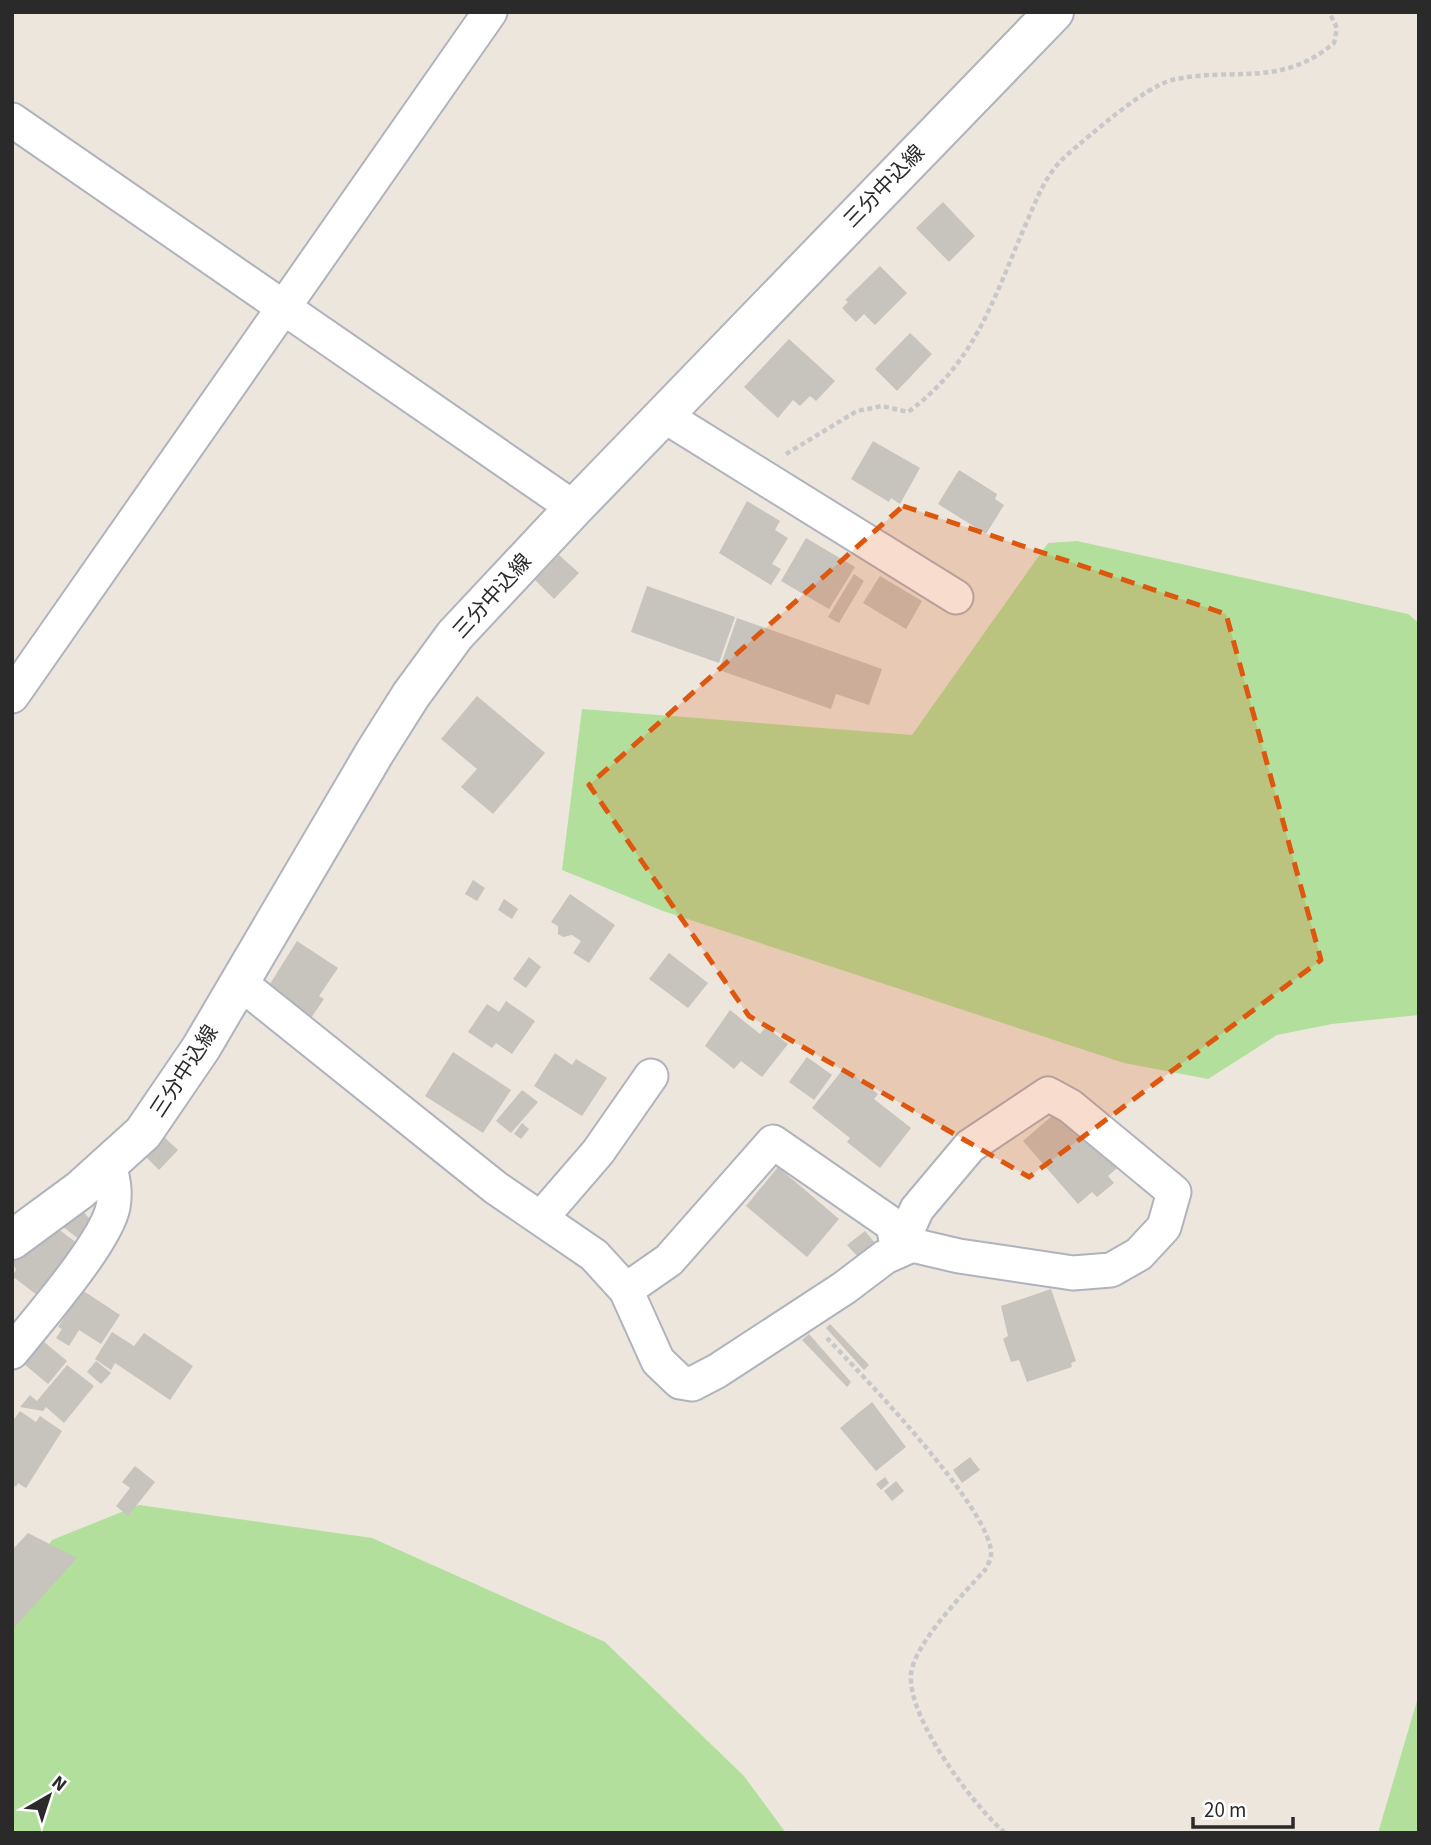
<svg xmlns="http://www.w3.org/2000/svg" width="1431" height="1845" font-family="'Source Sans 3','Noto Sans JP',sans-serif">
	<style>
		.green { fill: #b2e09c }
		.building { fill: #c7c3bd }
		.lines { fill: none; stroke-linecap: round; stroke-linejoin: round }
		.street-casing { stroke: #b0b3bd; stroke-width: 37 }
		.secondary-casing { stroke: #b0b3bd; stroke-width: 42 }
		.path { stroke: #c8c8c8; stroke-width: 4.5; stroke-dasharray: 5 3.5; stroke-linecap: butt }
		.street { stroke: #fff; stroke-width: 33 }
		.secondary { stroke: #fff; stroke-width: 38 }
		.marked { fill: #de570e; fill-opacity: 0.2; stroke: #de570e; stroke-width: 5; stroke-dasharray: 14 9; stroke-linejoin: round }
		.labels { text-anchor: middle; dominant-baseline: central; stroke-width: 6; stroke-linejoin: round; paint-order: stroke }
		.street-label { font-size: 21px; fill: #2a2a2a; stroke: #fff }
	</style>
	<rect width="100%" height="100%" fill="#ece6dd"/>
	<!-- green -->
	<g class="green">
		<path d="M1077 541 1408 614 1419 623V1015L1332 1024 1277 1035 1208 1079 1124 1063 663 911 562 870 582 709 912 735 1048 543Z"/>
		<path d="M139 1505 372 1538 605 1642 744 1776 786 1833H12V1600L52 1540Z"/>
		<path d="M1419 1694V1833H1378Z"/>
	</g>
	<!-- building -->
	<g class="building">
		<path d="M943 202 975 236 949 262 916 228Z"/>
		<path d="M880 266 907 293 875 325 864 314 856 322 842 308 848 302 845 300Z"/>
		<path d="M910 333 932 354 897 391 875 369Z"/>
		<path d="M789 339 835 381 816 401 810 396 800 406 793 400 778 418 744 387Z"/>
		<path d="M873 441 920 468 900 504 891 498 889 502 851 479Z"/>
		<path d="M959 470 997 494 995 499 1004 505 986 534 938 504Z"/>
		<path d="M747 501 780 521 775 530 788 538 772 564 781 569 771 585 719 553Z"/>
		<path d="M806 538 855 567 829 609 781 581Z"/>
		<path d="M559 555 579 573 554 599 535 580Z"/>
		<path d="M854 574 864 581 839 623 828 617Z"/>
		<path d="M880 576 922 601 906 629 863 603Z"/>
		<path d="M647 586 735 617 719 663 631 632Z"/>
		<path d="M737 618 882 669 869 705 836 694 831 709 719 670Z"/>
		<path d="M477 696 545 753 493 814 461 787 477 769 441 739Z"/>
		<path d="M473 880 485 888 477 901 465 894Z"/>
		<path d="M570 894 615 925 589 963 573 953 581 941 572 935 563 937 558 934V926L551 922Z"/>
		<path d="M504 899 518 909 512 919 498 910Z"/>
		<path d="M297 941 338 968 319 996 324 999 309 1021 268 987Z"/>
		<path d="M669 953 708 983 688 1008 649 979Z"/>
		<path d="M529 957 541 967 526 988 513 979Z"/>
		<path d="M506 1001 535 1021 512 1054 496 1043 492 1048 468 1032 487 1004 499 1012Z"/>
		<path d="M730 1010 760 1034 766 1027 788 1044 762 1077 741 1061 734 1069 705 1046Z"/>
		<path d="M453 1052 511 1090 483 1133 425 1096Z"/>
		<path d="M555 1053 572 1065 576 1059 607 1078 582 1116 534 1086Z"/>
		<path d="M807 1057 832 1075 814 1100 789 1082Z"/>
		<path d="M844 1068 878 1094 874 1099 911 1128 880 1168 847 1142 850 1138 812 1108Z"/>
		<path d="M522 1090 538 1102 511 1133 496 1121Z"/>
		<path d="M1060 1109 1123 1163 1108 1176 1114 1183 1097 1197 1092 1192 1078 1204 1023 1141Z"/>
		<path d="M522 1123 529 1129 521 1139 514 1134Z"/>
		<path d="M164 1137 178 1150 159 1170 145 1156Z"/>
		<path d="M778 1167 839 1219 807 1257 746 1206Z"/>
		<path d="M83 1211 92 1222 81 1241 62 1226Z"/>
		<path d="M58 1229 77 1243 37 1295 12 1276 16 1270 12 1261Z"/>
		<path d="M865 1231 875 1243 858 1257 847 1245Z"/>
		<path d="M1051 1289 1076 1361 1071 1363 1072 1367 1027 1382 1019 1360 1011 1362 1003 1339 1008 1336 1001 1306Z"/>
		<path d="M82 1290 120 1315 101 1344 79 1330 69 1346 56 1338 62 1329 58 1327Z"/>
		<path d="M830 1324 869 1365 864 1370 826 1328Z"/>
		<path d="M112 1332 134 1346 144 1333 193 1366 170 1400 115 1363 111 1370 95 1359Z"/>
		<path d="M809 1334 851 1382 847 1387 802 1340Z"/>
		<path d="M43 1341 67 1361 48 1384 24 1364Z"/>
		<path d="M96 1361 111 1373 101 1384 87 1372Z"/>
		<path d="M67 1365 94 1386 64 1423 46 1407 43 1411 20 1407 30 1395 37 1401Z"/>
		<path d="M872 1402 906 1447 876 1471 840 1428Z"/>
		<path d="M20 1411 36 1422 40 1416 62 1431 26 1488 18 1483 16 1487 12 1484V1422Z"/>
		<path d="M970 1457 980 1470 962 1483 953 1470Z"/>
		<path d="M135 1466 155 1482 128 1516 116 1506 130 1488 122 1482Z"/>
		<path d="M885 1477 889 1483 881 1490 876 1484Z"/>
		<path d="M896 1481 904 1491 892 1501 884 1491Z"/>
		<path d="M28 1533 77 1558 12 1630V1550Z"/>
	</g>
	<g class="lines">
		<!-- street casing -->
		<g class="street-casing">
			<g id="street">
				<path d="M12 120 574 508"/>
				<path d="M663 415 956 597"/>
				<path d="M12 696 490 12"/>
				<path d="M239 982 496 1188 594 1255 626 1290 658 1361 680 1382 692 1384 717 1371 844 1288 885 1257 912 1245 959 1256 1073 1273 1111 1270 1139 1254 1164 1227 1174 1192 1070 1106 1048 1094 970 1146 917 1209 898 1251"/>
				<path d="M541 1218 598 1152 651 1076"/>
				<path d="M626 1290 669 1260 773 1142 893 1225 898 1251"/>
				<path d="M12 1352C37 1321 106 1242 113 1207 116 1191 113 1179 109 1164"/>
			</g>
		</g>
		<!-- secondary casing -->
		<g class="secondary-casing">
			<path id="secondary" d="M12 1240 80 1190 143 1133 201 1048 375 752 411 695 455 635 574 508 1054 12"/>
		</g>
		<!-- path -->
		<g class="path">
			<path d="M786 454 857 411 882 406 908 412C975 363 993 300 1025 226 1037 199 1045 174 1068 154 1089 136 1146 86 1172 80 1232 66 1280 89 1334 43L1337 28 1329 12"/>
			<path d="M827 1338C859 1372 996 1513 991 1556 991 1560 987 1566 985 1570 964 1593 914 1644 911 1674 907 1718 973 1805 1005 1833"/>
		</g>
		<!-- street -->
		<use href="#street" class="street"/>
		<!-- secondary -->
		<use href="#secondary" class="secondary"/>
	</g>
	<!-- marked area -->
	<path class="marked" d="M903 506 1226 614 1321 960 1029 1177 749 1016 589 785Z"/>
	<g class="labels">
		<!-- street labels -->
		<g class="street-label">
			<text transform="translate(884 186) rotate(-46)">三分中込線</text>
			<text transform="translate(492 596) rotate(-48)">三分中込線</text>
			<text transform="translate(184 1071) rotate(-57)">三分中込線</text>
		</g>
	</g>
	<!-- border -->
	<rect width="1431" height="1845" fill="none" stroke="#2a2a2a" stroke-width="28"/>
	<!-- north arrow -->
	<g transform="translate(49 1796) rotate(39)" stroke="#ffffff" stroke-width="5" paint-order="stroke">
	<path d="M0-5L12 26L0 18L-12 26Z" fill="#2a2a2a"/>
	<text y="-10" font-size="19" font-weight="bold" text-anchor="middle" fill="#2a2a2a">N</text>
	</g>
	<!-- scale -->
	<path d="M1193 1817v10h100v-10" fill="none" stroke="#2a2a2a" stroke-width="3.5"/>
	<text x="1204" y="1817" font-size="21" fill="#2a2a2a" stroke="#ffffff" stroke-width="5" paint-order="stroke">20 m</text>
</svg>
